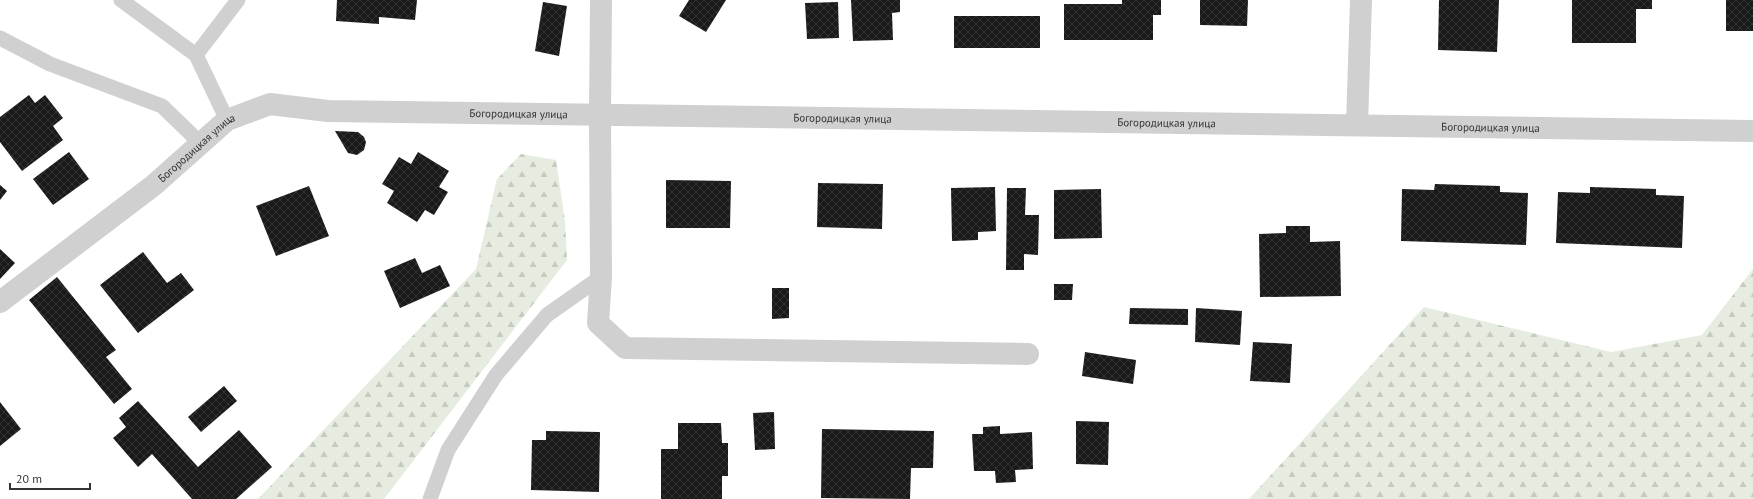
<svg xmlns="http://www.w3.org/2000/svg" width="1753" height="499" font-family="'PT Sans',sans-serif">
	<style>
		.forest { fill: url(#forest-firs) }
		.building { fill: url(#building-cross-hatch) }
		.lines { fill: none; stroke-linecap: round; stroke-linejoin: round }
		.lane { stroke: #d0d0d0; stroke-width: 15 }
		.street { stroke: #d0d0d0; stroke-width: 22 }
		.labels { text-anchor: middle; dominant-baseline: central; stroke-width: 4; stroke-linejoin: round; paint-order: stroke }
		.street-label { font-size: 11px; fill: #333; stroke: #fff }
	</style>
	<defs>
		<pattern id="forest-firs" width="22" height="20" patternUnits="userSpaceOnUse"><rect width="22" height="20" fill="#e6ecdf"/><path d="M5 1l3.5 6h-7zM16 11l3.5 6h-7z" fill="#c6cbc0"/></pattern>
		<pattern id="building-cross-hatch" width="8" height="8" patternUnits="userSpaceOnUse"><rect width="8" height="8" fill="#1a1a1a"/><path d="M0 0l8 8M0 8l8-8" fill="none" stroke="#333"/></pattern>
	</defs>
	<rect width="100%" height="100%" fill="#fff"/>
	<!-- forest -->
	<g class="forest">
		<path d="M521 154 556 160 565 221 567 260 384 499H258L476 269 497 179Z"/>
		<path d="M1753 269V499H1249L1424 307 1611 352 1702 335Z"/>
	</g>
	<!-- building -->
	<g class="building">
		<path d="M337 0H417L415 20 379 17V24L336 21Z"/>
		<path d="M689 0H726L706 32 679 16Z"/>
		<path d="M851 0H900V12L892 13 893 40 853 41Z"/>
		<path d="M1122 0H1161V15H1153V40H1064V4H1122Z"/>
		<path d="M1200 0H1248L1247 26 1200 25Z"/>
		<path d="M1439 0H1499L1497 52 1438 50Z"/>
		<path d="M1572 0H1652V9H1636V43H1572Z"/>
		<rect x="1726" y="0" width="27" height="31"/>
		<path d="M543 2 567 6 559 56 535 51Z"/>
		<path d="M838 2 839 38 807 39 805 3Z"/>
		<rect x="954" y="16" width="86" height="32"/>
		<path d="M29 95 35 103 45 95 63 118 53 126 63 140 22 171 0 142V117Z"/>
		<path d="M335 131 358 132 364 137 366 142 364 150 357 155 348 153Z"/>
		<path d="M69 152 89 179 53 205 33 179Z"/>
		<path d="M418 152 449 171 439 187 448 192 434 215 425 210 417 222 387 203 394 191 382 184 399 157 411 164Z"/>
		<path d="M666 180 731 181 730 228H666Z"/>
		<path d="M818 183 883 184 882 229 817 227Z"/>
		<path d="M1435 184 1500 186V192L1528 193 1526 245 1401 241 1402 189 1434 190Z"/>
		<path d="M0 185 7 191 0 200Z"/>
		<path d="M309 186 329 236 276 256 256 206Z"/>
		<path d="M995 187 996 231 978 232V240L952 241 951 188Z"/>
		<path d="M1590 187 1656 189V195L1684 196 1682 248 1556 243 1558 192 1590 193Z"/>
		<path d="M1007 188H1026L1025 215H1039L1038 255 1024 254V270H1006Z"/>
		<path d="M1101 189 1102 238 1054 239V190Z"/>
		<path d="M1286 226H1310V242L1340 241 1341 296 1260 297 1259 234 1286 233Z"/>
		<path d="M0 249 15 263 0 279Z"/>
		<path d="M143 252 167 283 181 273 194 290 138 333 100 285Z"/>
		<path d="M415 258 422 273 440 265 450 286 400 308 384 271Z"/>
		<path d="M57 277 116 350 106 357 132 389 114 404 29 300Z"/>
		<path d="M1054 284H1073L1072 300H1054Z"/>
		<path d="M772 288H789V318L772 319Z"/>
		<path d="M1130 308 1188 309V325L1129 324Z"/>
		<path d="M1196 308 1242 311 1240 345 1195 342Z"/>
		<path d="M1253 342 1292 344 1290 383 1250 381Z"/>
		<path d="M1085 352 1136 360 1133 384 1082 376Z"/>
		<path d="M224 386 237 401 201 432 188 417Z"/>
		<path d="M138 401 198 467 239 430 272 467 236 499H192L152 454 138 467 113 438 126 427 119 418Z"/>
		<path d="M0 402 21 429 0 446Z"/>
		<path d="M774 412 775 449 755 450 753 413Z"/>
		<path d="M1076 421 1109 422 1108 465 1076 464Z"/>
		<path d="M678 423H721L722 443H728V476H722V499H661V449H678Z"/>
		<path d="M1000 426V434L1032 432 1033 469 1015 470 1016 482 996 483 995 471H974L972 434H983V427Z"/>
		<path d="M822 429 934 431 933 468H911L910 499 821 498Z"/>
		<path d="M546 431 600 432 599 492 531 490 532 440H546Z"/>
	</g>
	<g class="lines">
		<!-- lane -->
		<g class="lane">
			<path d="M121 0 196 55"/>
			<path d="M0 38 50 64 162 106 191 134 199 145"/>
			<path d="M227 120 196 55 238 0"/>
			<path d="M430 499 448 450 496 375 547 315 601 277"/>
		</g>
		<!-- street -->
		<g class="street">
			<path d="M601 0 600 115 601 277 598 323 625 348 1028 354"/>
			<path d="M1357 125 1361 0"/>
			<path id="s1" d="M0 302 154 185 227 120 270 104 328 111 1753 131"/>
		</g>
	</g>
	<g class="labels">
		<!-- street labels -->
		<g class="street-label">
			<text stroke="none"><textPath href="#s1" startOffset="586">Богородицкая улица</textPath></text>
			<text stroke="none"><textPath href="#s1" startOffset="910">Богородицкая улица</textPath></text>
			<text stroke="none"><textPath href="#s1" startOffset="1234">Богородицкая улица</textPath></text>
			<text stroke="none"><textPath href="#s1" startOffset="1558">Богородицкая улица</textPath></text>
			<text stroke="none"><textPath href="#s1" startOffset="250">Богородицкая улица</textPath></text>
		</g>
	</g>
	<!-- scale -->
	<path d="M10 483v6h80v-6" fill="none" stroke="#333333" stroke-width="2"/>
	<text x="16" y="483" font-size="12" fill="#333333" stroke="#ffffff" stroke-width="3" paint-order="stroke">20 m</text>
</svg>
